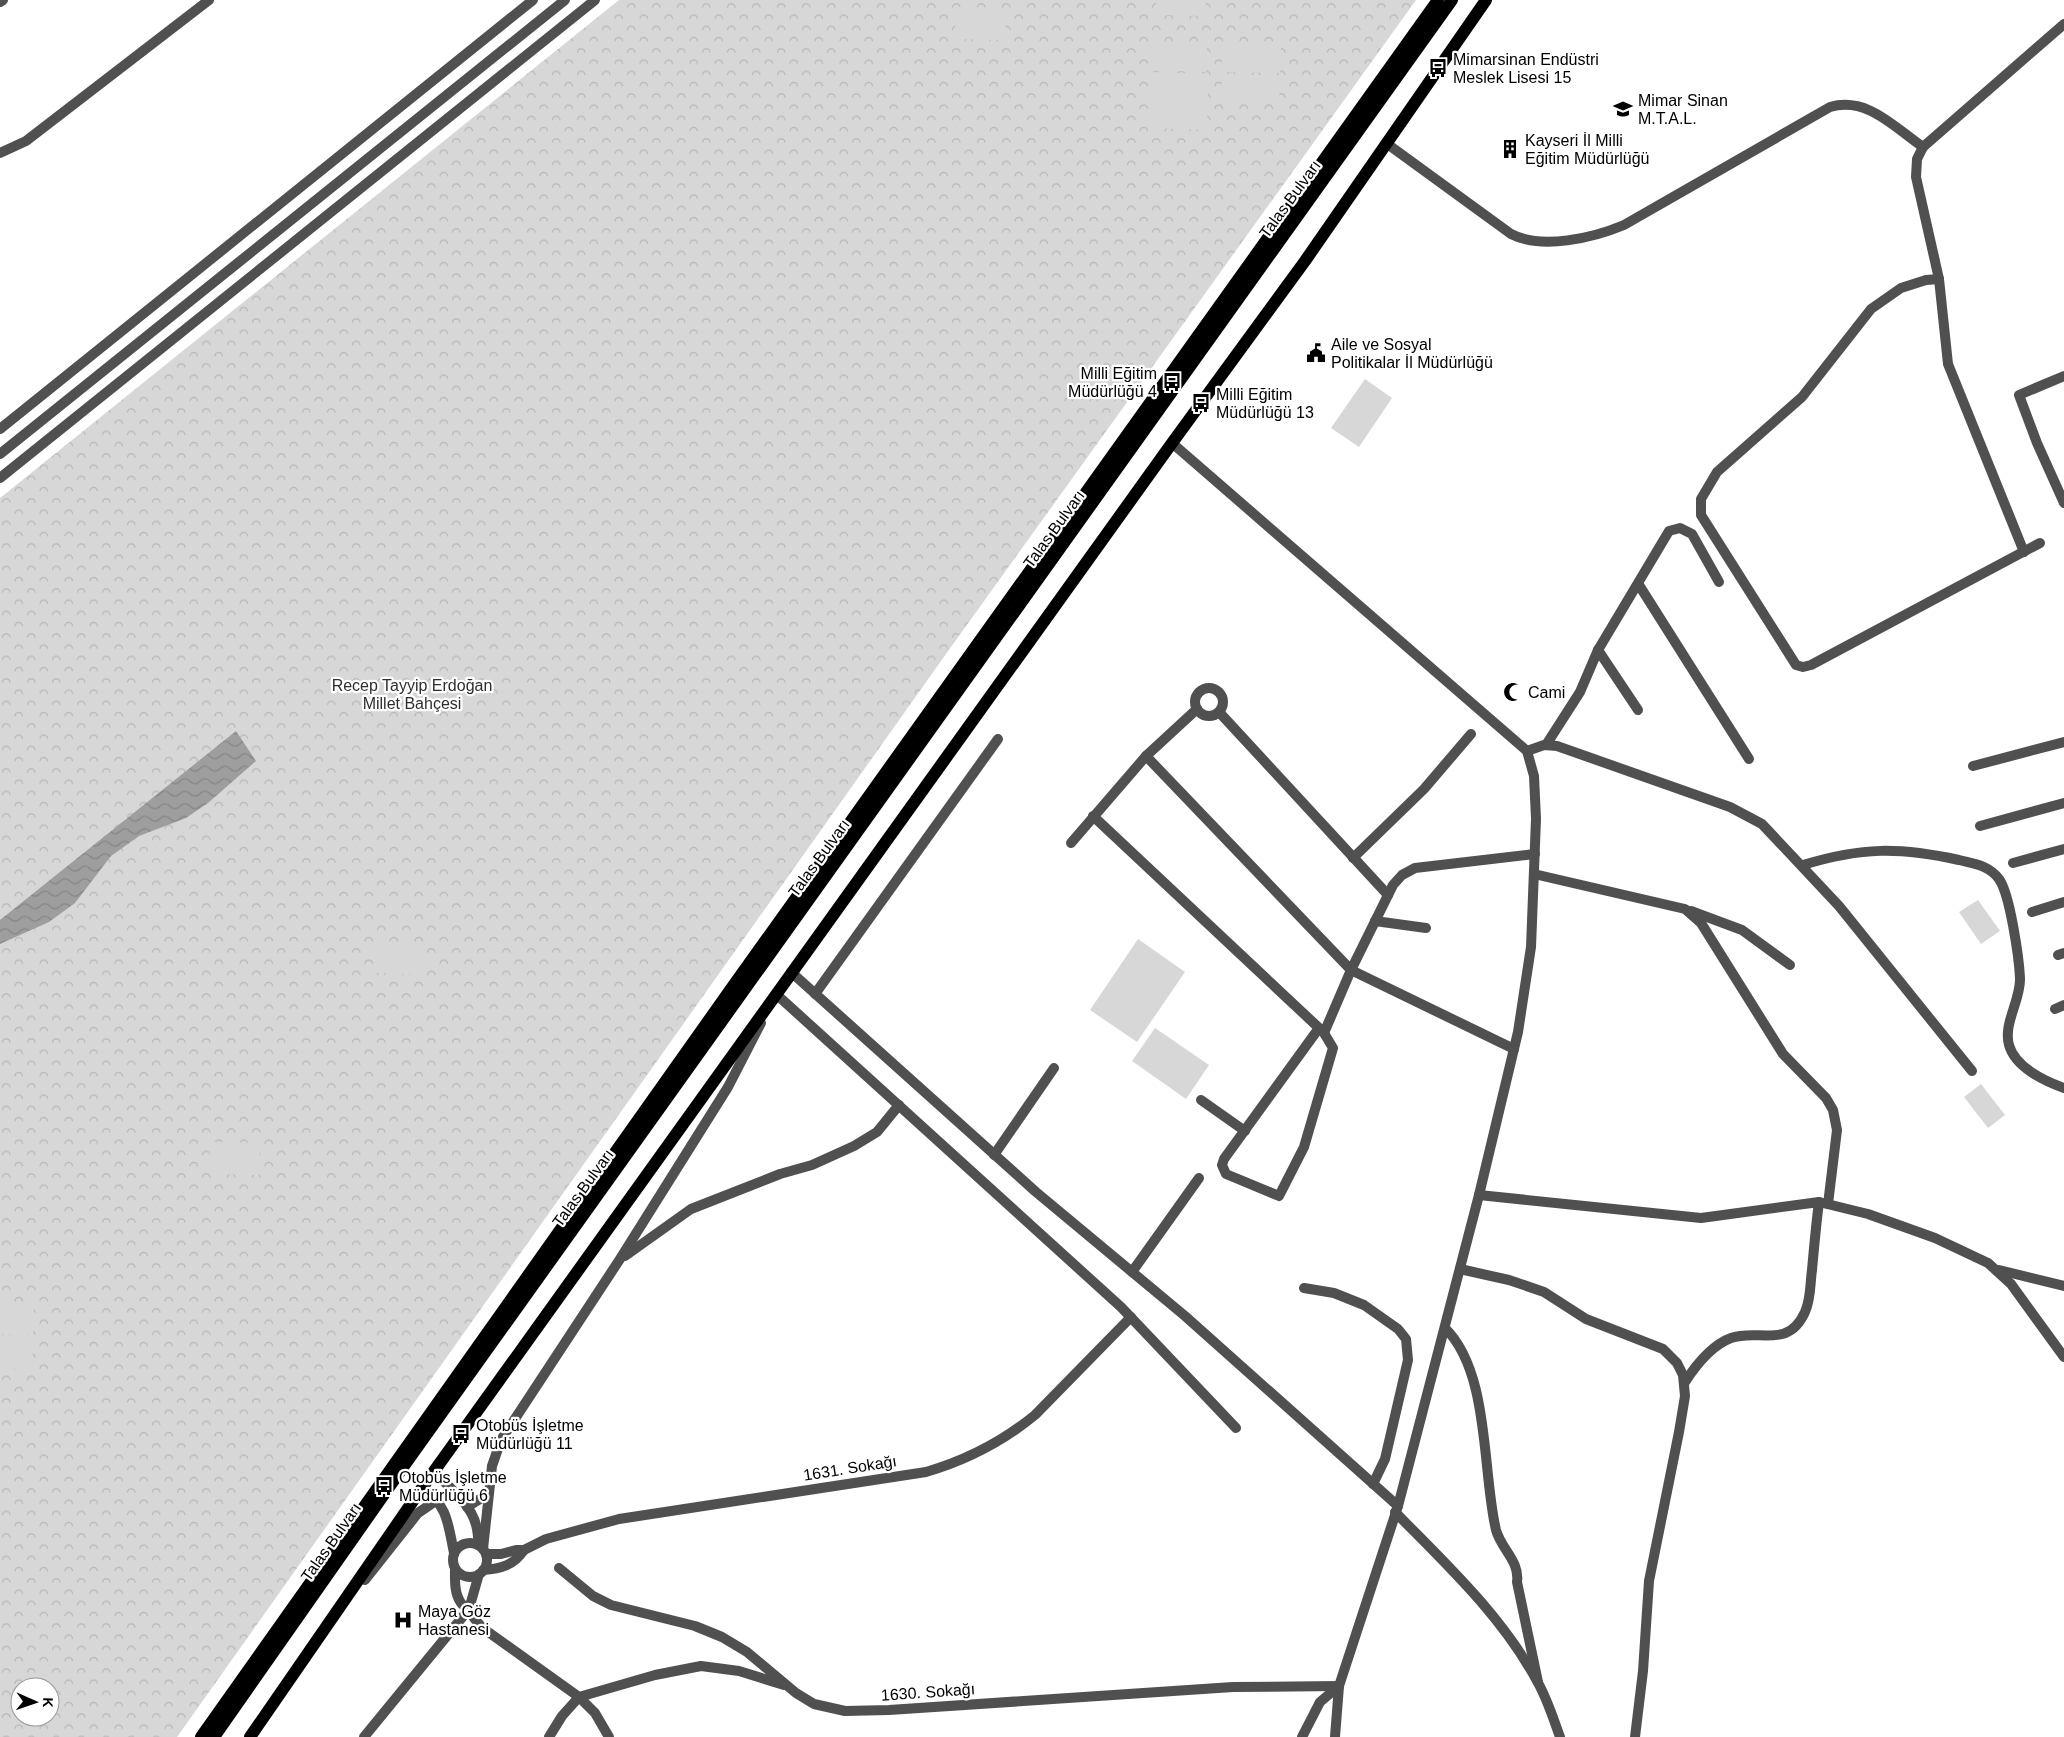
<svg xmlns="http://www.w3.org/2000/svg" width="2064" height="1737" font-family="Helvetica,sans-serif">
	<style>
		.park { fill: url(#park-crowns); fill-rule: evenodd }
		.pitch { fill: #d7d7d7 }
		.water { fill: url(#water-waves) }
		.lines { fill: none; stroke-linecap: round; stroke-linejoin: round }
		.minor { stroke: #505050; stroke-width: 10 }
		.tertiary { stroke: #505050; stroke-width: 10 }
		.primary { stroke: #000; stroke-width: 12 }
		.labels { text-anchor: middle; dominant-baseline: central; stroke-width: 4.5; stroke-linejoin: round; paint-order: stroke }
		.poi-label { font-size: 16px; fill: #000; stroke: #fff; text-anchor: start }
		.street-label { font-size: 16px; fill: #000; stroke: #fff }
		.park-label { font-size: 16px; fill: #2e2e2e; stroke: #fff }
	</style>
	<defs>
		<pattern id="park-crowns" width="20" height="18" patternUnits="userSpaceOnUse" patternTransform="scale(1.25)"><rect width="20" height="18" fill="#d7d7d7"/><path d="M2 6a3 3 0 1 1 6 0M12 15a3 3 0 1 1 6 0" fill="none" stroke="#b7b7b7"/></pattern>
		<pattern id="water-waves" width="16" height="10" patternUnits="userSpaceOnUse" patternTransform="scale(1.25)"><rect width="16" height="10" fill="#9e9e9e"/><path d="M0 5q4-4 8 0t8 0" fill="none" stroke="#868686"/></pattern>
	</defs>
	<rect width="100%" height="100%" fill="#fff"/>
	<!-- park -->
	<path class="park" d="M619 0H1416L946 654 177 1737H0V498ZM20 1687H50V1717H20Z"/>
	<!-- pitch -->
	<g class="pitch">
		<path d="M1156 0H1206L1205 16 1155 15Z"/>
		<path d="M956 7 1006 8 1005 40 955 39Z"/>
		<path d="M1148 43 1207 45 1206 72 1148 70Z"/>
		<path d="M1222 45 1281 46 1280 73 1222 72Z"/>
		<path d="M1150 72 1208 74V101L1149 99Z"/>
		<path d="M1222 74 1280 76 1279 103 1221 101Z"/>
		<path d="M1149 101 1207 103V130L1148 128Z"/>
		<path d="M1365 379 1392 398 1359 447 1331 428Z"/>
		<path d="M1978 900 2000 931 1981 944 1959 912Z"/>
		<path d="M1138 939 1185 972 1137 1042 1090 1010Z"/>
		<path d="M375 941 425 943 424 975 374 973Z"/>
		<path d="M1155 1028 1209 1065 1186 1099 1132 1061Z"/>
		<path d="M1981 1084 2005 1115 1988 1128 1964 1097Z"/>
		<path d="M210 1142 260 1143 259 1175 209 1174Z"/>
		<path d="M0 1302 34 1303 33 1335 0 1334Z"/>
		<path d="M0 1336 33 1337 32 1369 0 1368Z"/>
	</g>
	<!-- water -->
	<path class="water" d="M236 731 256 761 208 803 186 818 139 836 111 856 75 903 49 922 0 944V920Z"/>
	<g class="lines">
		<!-- minor -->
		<g class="minor">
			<path d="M0 2 3 0"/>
			<path d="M1386 143 1511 234C1542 250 1593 238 1624 225L1830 107C1867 96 1895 128 1923 147"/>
			<path d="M0 153 26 141 209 0"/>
			<path d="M1939 279 1926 280 1901 288 1871 309 1802 397 1717 472 1701 499V515L1796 665 1803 667 1811 665 2040 543"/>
			<path d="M2064 376 2019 395 2037 443 2064 503"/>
			<path d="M0 429 533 0"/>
			<path d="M1172 443 1527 751 1534 776 1536 819 1531 947 1518 1032 1479 1195 1398 1506 1339 1686 1335 1737"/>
			<path d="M2024 552 1948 364 1939 279 1916 177 1917 159 1923 147 2064 24"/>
			<path d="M1639 585 1749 759"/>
			<path d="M1598 650 1638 710"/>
			<circle cx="1209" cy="702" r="14"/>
			<path d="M1219 712 1388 895"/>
			<path d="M1546 745 1580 692 1598 650 1669 531 1680 528 1692 534 1719 582"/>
			<path d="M1527 751 1544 745 1557 746 1730 807 1762 824 1839 906 1972 1071"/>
			<path d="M1146 756 1351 970 1514 1049"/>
			<path d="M1973 766 2064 742"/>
			<path d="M1093 816 1319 1028 1324 1033 1333 1048 1304 1147 1279 1196 1226 1174 1222 1165 1224 1159 1319 1028"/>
			<path d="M1980 826 2064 803"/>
			<path d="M1071 843 1146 756 1197 709"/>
			<path d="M1353 858 1424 789 1471 734"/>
			<path d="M2013 863 2064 849"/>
			<path d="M1803 865C1862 847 1899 847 1959 860 1974 864 1989 865 1999 879 2010 894 2019 958 2020 978 2021 1000 2003 1023 2009 1045 2015 1067 2044 1081 2064 1088"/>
			<path d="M1534 874 1685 909 1701 923 1783 1054 1826 1098 1833 1110 1837 1130 1828 1204"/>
			<path d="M1691 911 1742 930 1790 965"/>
			<path d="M2032 912 2064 902"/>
			<path d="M1375 921 1426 928"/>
			<path d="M2058 955 2064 953"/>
			<path d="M791 972 1036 1192 1185 1316 1398 1506"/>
			<path d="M815 994 998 739"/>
			<path d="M774 999 776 994 1121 1307 1236 1428"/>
			<path d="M2055 1009 2064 1005"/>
			<path d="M1324 1033 1351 970 1393 885 1402 875 1415 868 1535 854"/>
			<path d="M1201 1100 1245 1131"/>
			<path d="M994 1155 1054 1068"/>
			<path d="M1479 1195 1701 1218 1819 1202 1868 1214 1935 1238 1988 1263 2011 1284 2064 1357"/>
			<path d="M625 1256 691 1209 780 1174 812 1165 854 1146 877 1132 899 1105"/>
			<path d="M1460 1269 1509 1280 1544 1292 1586 1319 1663 1349 1677 1363 1683 1375 1685 1396 1679 1432 1649 1581 1643 1671 1635 1737"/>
			<path d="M1999 1270 2064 1286"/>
			<path d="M1132 1272 1199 1178"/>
			<path d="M1304 1288 1334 1293 1364 1305 1398 1329 1406 1339 1408 1360 1385 1459 1373 1484"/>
			<path d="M1445 1328C1490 1372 1482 1471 1496 1530 1501 1549 1520 1561 1517 1582L1538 1682"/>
			<path d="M1685 1382C1696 1365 1712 1345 1731 1338 1758 1328 1788 1350 1805 1312 1811 1299 1810 1284 1812 1270 1814 1248 1816 1225 1819 1202"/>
			<path d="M467 1507 488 1494"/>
			<path d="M1395 1512C1446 1564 1502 1616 1537 1681 1547 1698 1553 1718 1560 1737"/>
			<path d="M483 1549 492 1466 501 1440 620 1259 728 1087 761 1023"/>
			<path d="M486 1554H501L516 1550H524L546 1539 619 1519 926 1472C967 1460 1002 1442 1035 1415L1131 1317"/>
			<path d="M559 1568 593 1596 611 1605 695 1626 722 1637 747 1652 796 1693 814 1704 845 1711 889 1710 1233 1687 1339 1686"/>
			<path d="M483 1570C501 1569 514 1565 524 1550"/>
			<path d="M365 1580 418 1513 437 1500"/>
			<path d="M364 1737 469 1609"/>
			<path d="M549 1737 562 1716 579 1697 655 1675 701 1666 739 1671 784 1685"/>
			<path d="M1302 1737 1320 1702 1339 1686"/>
		</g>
		<!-- tertiary -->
		<g class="tertiary">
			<path d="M0 454 565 0"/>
			<path d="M0 478 595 0"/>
			<path d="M434 1472C449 1487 471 1504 476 1525 478 1532 478 1539 479 1545"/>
			<path d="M422 1488C448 1505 448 1524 454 1553"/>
			<circle cx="470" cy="1560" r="17"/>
			<path d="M455 1568C455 1580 454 1593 461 1603 463 1606 467 1607 469 1611 474 1618 477 1623 484 1629L579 1697 595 1713 609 1737"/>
			<path d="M469 1609 479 1574"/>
		</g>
		<!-- primary -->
		<g class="primary">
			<path d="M201 1737 733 986 1438 0"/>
			<path d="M214 1737 406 1463 1452 0"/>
			<path d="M250 1737 422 1488 1172 443 1305 261 1486 0"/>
		</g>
	</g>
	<!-- icons -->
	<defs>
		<g id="bus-bare" transform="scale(1.5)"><path d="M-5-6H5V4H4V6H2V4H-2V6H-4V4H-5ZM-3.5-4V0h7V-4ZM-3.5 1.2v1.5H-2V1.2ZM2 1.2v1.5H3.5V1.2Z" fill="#000" stroke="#fff" stroke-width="2.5" paint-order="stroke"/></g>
		<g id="school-bare" transform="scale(1.5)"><path d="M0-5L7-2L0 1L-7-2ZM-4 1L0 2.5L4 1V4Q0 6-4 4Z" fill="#000" stroke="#fff" stroke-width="2.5" paint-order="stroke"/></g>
		<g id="building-bare" transform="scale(1.5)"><path d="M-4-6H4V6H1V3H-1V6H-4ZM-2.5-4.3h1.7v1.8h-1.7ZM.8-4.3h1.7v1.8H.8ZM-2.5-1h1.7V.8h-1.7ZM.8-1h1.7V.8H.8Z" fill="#000" stroke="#fff" stroke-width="2.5" paint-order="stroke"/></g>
		<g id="civic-bare" transform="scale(1.5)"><path d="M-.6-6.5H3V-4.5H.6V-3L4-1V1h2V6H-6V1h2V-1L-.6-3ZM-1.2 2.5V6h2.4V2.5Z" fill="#000" stroke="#fff" stroke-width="2.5" paint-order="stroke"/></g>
		<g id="mosque-bare" transform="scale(1.5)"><path d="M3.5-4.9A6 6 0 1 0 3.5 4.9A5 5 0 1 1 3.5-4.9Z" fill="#000" stroke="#fff" stroke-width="2.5" paint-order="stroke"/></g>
		<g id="hospital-bare" transform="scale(1.5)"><path d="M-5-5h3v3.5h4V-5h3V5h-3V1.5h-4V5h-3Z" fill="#000" stroke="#fff" stroke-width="2.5" paint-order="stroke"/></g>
	</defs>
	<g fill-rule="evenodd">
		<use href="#bus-bare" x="1438" y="68"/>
		<use href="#school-bare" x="1623" y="109"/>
		<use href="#building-bare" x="1510" y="149"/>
		<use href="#civic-bare" x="1316" y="353"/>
		<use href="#bus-bare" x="1172" y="382"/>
		<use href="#bus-bare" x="1201" y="403"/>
		<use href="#mosque-bare" x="1513" y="692"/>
		<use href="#bus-bare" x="461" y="1434"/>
		<use href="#bus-bare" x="384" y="1486"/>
		<use href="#hospital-bare" x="403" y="1620"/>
	</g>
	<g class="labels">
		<!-- poi labels -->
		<g class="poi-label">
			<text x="1453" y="59">Mimarsinan Endüstri<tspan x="1453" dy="18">Meslek Lisesi 15</tspan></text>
			<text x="1638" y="100">Mimar Sinan<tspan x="1638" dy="18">M.T.A.L.</tspan></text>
			<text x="1525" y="140">Kayseri İl Milli<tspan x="1525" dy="18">Eğitim Müdürlüğü</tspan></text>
			<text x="1331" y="344">Aile ve Sosyal<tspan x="1331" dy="18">Politikalar İl Müdürlüğü</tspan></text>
			<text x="1157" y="373" text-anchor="end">Milli Eğitim<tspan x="1157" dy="18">Müdürlüğü 4</tspan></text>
			<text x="1216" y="394">Milli Eğitim<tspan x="1216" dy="18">Müdürlüğü 13</tspan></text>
			<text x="1528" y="692">Cami</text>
			<text x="476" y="1425">Otobüs İşletme<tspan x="476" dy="18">Müdürlüğü 11</tspan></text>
			<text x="399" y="1477">Otobüs İşletme<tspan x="399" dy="18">Müdürlüğü 6</tspan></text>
			<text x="418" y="1611">Maya Göz<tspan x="418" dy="18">Hastanesi</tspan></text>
		</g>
		<!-- street labels -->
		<g class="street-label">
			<text transform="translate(1290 199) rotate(-54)">Talas Bulvarı</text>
			<text transform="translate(1054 529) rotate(-54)">Talas Bulvarı</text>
			<text transform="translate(819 858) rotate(-54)">Talas Bulvarı</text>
			<text transform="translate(583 1188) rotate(-54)">Talas Bulvarı</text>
			<text transform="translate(850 1468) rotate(-9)">1631. Sokağı</text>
			<text transform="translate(331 1542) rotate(-55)">Talas Bulvarı</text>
			<text transform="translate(928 1692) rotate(-4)">1630. Sokağı</text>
		</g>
		<!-- park labels -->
		<g class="park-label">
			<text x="412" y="685">Recep Tayyip Erdoğan<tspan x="412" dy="18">Millet Bahçesi</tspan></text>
		</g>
	</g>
	<!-- north arrow -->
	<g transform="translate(35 1702) rotate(92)"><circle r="24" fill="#ffffff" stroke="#999999"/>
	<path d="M0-4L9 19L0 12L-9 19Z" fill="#000000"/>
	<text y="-8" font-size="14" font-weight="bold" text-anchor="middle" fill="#000000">K</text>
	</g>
</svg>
